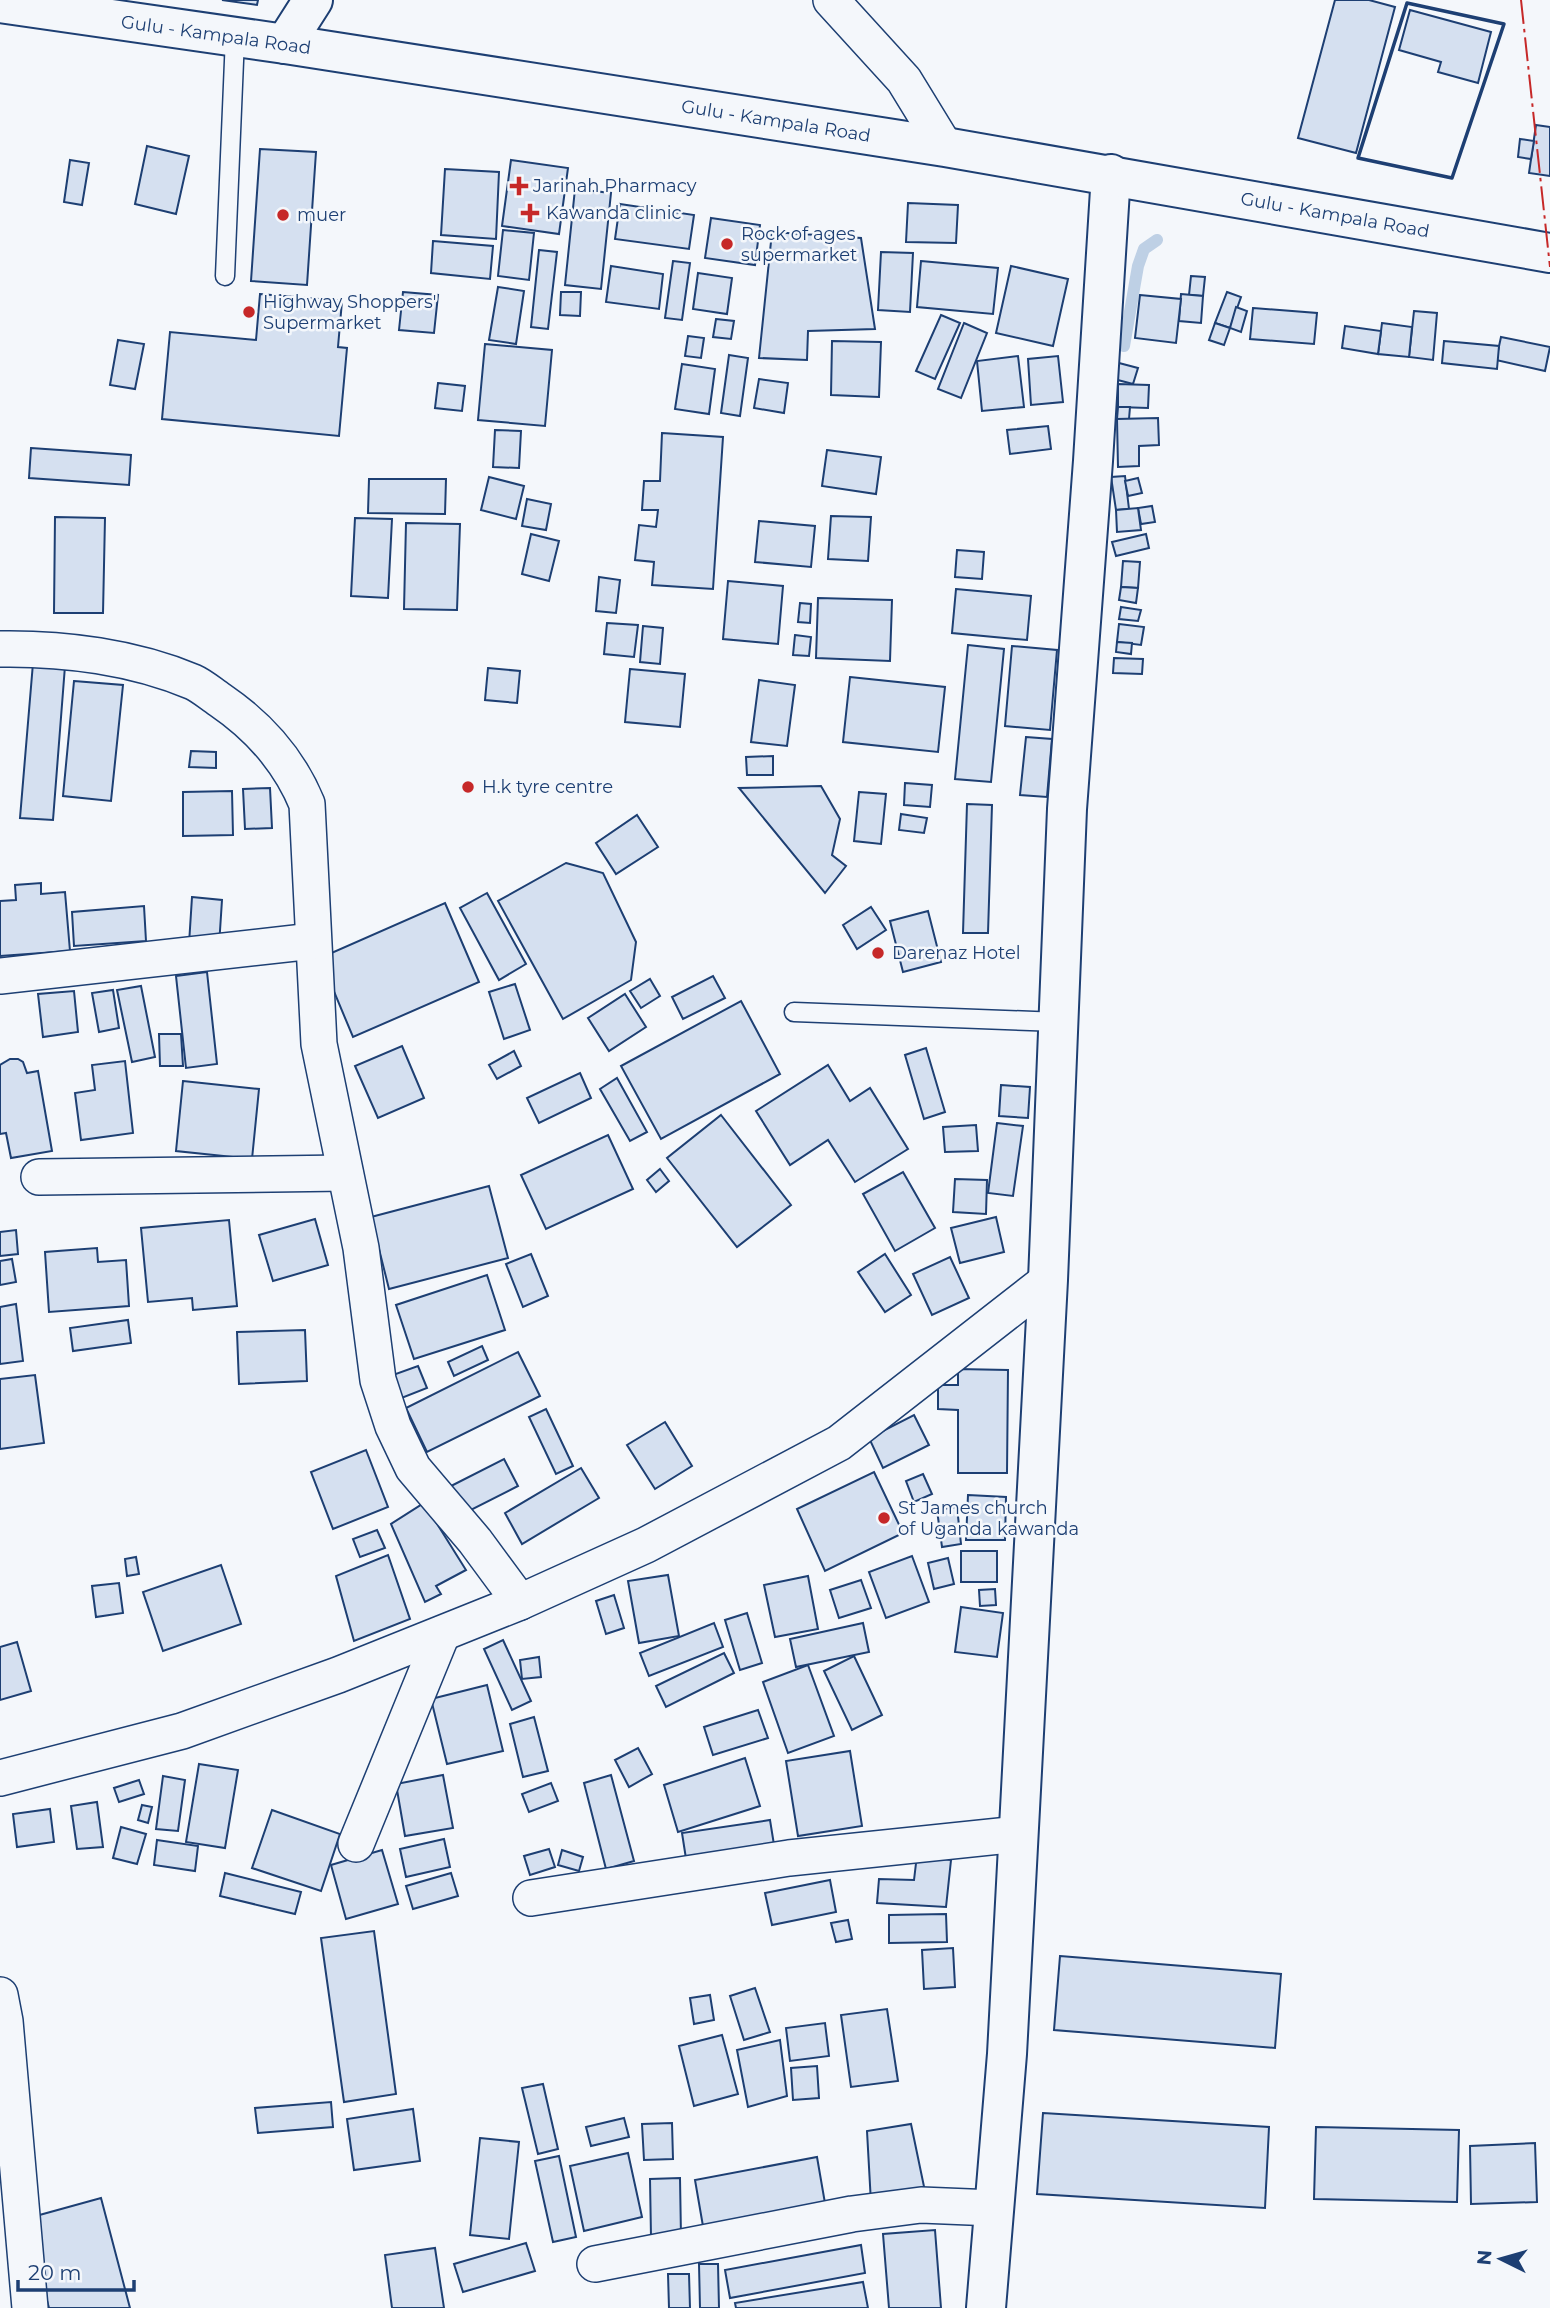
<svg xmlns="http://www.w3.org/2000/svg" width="1550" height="2308" font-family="Montserrat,sans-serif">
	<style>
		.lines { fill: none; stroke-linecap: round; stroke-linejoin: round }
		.stream { stroke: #bed0e5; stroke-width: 12 }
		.building { fill: #d5e0f0; stroke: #1d3f73; stroke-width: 2 }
		.lane-casing { stroke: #1d3f73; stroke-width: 21 }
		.street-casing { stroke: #1d3f73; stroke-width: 38 }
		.secondary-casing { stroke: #1d3f73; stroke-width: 42 }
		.primary-casing { stroke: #1d3f73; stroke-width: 42 }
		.lane { stroke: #f4f7fb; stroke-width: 18 }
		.street { stroke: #f4f7fb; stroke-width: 35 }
		.secondary { stroke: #f4f7fb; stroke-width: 38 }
		.primary { stroke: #f4f7fb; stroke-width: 38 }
		.wall { stroke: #1d3f73; stroke-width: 3.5 }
		.power { stroke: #c62828; stroke-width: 2; stroke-dasharray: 24 5 3.5 5; stroke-linecap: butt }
		.poi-dot { fill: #c62828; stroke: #f4f7fb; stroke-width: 2.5 }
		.labels { text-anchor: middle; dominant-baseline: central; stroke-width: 5; stroke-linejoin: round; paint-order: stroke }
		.street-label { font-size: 18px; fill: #1d3f73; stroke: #f4f7fb }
		.poi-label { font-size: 18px; fill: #1d3f73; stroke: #f4f7fb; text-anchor: start }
	</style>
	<rect width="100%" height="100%" fill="#f4f7fb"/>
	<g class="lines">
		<!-- stream -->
		<path class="stream" d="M1124 346 1138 266 1144 249 1157 240"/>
	</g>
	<!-- building -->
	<g class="building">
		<path d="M222 0H258L257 5Z"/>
		<path d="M1335 0H1369L1395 7 1356 153 1298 138Z"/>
		<path d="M1410 10 1491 32 1478 83 1438 72 1441 62 1399 50Z"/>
		<path d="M1536 125 1550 127V176L1529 173Z"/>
		<path d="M1520 139 1534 141 1531 159 1518 157Z"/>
		<path d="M147 146 189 156 176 214 135 204Z"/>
		<path d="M260 149 316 152 307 285 251 281Z"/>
		<path d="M70 160 89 163 82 205 64 202Z"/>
		<path d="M511 160 568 168 559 234 502 226Z"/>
		<path d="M445 169 499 172 496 239 441 235Z"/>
		<path d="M575 189 611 193 601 289 565 285Z"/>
		<path d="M908 203 958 205 956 243 906 242Z"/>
		<path d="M620 204 694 215 689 249 615 239Z"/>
		<path d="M711 218 760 225 755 265 705 258Z"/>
		<path d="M503 230 534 233 529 280 498 276Z"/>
		<path d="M772 232 861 238 875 329 808 331 807 360 759 358Z"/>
		<path d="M433 241 493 246 490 279 431 273Z"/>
		<path d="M539 250 557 252 548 329 531 327Z"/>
		<path d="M881 252 913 253 910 312 878 310Z"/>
		<path d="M673 261 690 263 682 320 665 318Z"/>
		<path d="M921 261 998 268 993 314 917 307Z"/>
		<path d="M611 266 663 274 659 309 606 302Z"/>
		<path d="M1011 266 1068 279 1053 346 996 333Z"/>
		<path d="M698 273 732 278 727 314 693 309Z"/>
		<path d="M1191 276 1205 277 1203 296 1189 295Z"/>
		<path d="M498 287 524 291 516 344 489 340Z"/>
		<path d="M403 292 438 295 434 333 399 330Z"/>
		<path d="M561 292H581L580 316 560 315Z"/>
		<path d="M1227 292 1241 297 1230 328 1215 323Z"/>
		<path d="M260 294 342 301 338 347 347 348 339 436 162 419 170 332 256 340Z"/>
		<path d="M1181 294 1203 296 1201 323 1179 321Z"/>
		<path d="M1140 295 1181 299 1176 343 1135 338Z"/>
		<path d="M1236 307 1247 311 1241 332 1230 328Z"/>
		<path d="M1253 308 1317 313 1314 344 1250 339Z"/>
		<path d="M1414 311 1437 313 1433 360 1409 357Z"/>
		<path d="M941 315 960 323 935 379 916 371Z"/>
		<path d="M716 319 734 321 731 339 713 337Z"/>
		<path d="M964 323 987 333 961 398 938 389Z"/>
		<path d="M1215 323 1230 328 1224 345 1209 340Z"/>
		<path d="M1382 323 1412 327 1409 357 1378 354Z"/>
		<path d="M1345 326 1381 331 1378 354 1342 348Z"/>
		<path d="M688 336 704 338 701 358 685 356Z"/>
		<path d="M1501 337 1550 347 1545 371 1496 360Z"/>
		<path d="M118 340 144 344 135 389 110 385Z"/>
		<path d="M832 341 881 342 879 397 831 395Z"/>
		<path d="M1444 341 1499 346 1497 369 1442 363Z"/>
		<path d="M485 344 552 350 545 426 478 420Z"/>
		<path d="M729 355 748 358 740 416 721 413Z"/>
		<path d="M1018 356 1024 407 982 411 977 361Z"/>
		<path d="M1058 356 1063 402 1031 405 1028 359Z"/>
		<path d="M1119 363 1138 368 1133 384 1114 379Z"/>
		<path d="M682 364 715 369 709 414 675 409Z"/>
		<path d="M759 379 788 383 784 413 754 408Z"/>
		<path d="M438 383 465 386 462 411 435 408Z"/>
		<path d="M1118 384 1149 385 1148 408 1118 407Z"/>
		<path d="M1118 407H1130L1129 419H1117Z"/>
		<path d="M1158 418 1159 445 1139 446V466L1118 467 1117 419Z"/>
		<path d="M1048 426 1051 449 1010 454 1007 430Z"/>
		<path d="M495 430 521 431 519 468 493 467Z"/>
		<path d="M662 433 723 437 713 589 652 585 654 562 635 560 639 525 656 527 658 510H642L644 481H660Z"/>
		<path d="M31 448 131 455 129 485 29 478Z"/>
		<path d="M827 450 881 457 876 494 822 486Z"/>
		<path d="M1125 476 1129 509 1116 510 1111 477Z"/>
		<path d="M489 477 524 486 516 519 481 510Z"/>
		<path d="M1138 478 1142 493 1128 496 1125 481Z"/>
		<path d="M369 479H446L445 514 368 513Z"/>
		<path d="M527 499 551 504 546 530 522 526Z"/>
		<path d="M1152 506 1155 522 1141 524 1138 508Z"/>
		<path d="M1138 508 1141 530 1117 532 1116 510Z"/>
		<path d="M831 516 871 517 868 561 828 559Z"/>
		<path d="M55 517 105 518 103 613H54Z"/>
		<path d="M355 518 392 519 388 598 351 596Z"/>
		<path d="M759 521 815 526 811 567 755 562Z"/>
		<path d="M406 523 460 524 457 610 404 609Z"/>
		<path d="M531 534 559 541 549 581 522 574Z"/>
		<path d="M1146 534 1149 548 1116 556 1112 542Z"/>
		<path d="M957 550 984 552 982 579 955 577Z"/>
		<path d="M1123 561 1140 562 1138 588 1121 587Z"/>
		<path d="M599 577 620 580 616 613 596 611Z"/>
		<path d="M728 581 783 586 778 644 723 639Z"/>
		<path d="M1121 587 1138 588 1136 603 1119 600Z"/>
		<path d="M956 589 1031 596 1027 640 952 633Z"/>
		<path d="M818 598 892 600 890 661 816 658Z"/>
		<path d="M800 603 811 604 810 623 798 622Z"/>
		<path d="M1121 607 1141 610 1138 621 1119 619Z"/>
		<path d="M607 623 638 625 634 657 604 654Z"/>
		<path d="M1119 624 1144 627 1141 645 1117 642Z"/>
		<path d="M643 626 663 628 660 664 640 662Z"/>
		<path d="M795 635 811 637 809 656 793 655Z"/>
		<path d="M1117 642 1132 643 1131 654 1116 652Z"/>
		<path d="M968 645 1004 649 991 782 955 779Z"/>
		<path d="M1012 646 1057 650 1050 730 1005 726Z"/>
		<path d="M1114 658 1143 659 1142 674 1113 673Z"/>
		<path d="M33 663 65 666 53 820 20 818Z"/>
		<path d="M488 668 520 671 517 703 485 700Z"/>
		<path d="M630 669 685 674 680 727 625 722Z"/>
		<path d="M850 677 945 687 938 752 843 742Z"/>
		<path d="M759 680 795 685 787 746 751 742Z"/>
		<path d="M74 681 123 685 111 801 63 796Z"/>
		<path d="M1026 737 1052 739 1047 797 1020 795Z"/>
		<path d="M191 751 216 752V768L189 767Z"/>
		<path d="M773 756V775H747L746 757Z"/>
		<path d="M905 783 932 785 930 807 904 805Z"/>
		<path d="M821 786 840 819 832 855 846 866 825 893 739 788Z"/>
		<path d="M270 788 272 828 245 829 243 789Z"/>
		<path d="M232 791 233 835 183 836V792Z"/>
		<path d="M859 792 886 794 881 844 854 841Z"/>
		<path d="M967 804 992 805 988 933H963Z"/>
		<path d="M901 814 927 818 924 833 899 830Z"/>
		<path d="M637 815 658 847 616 874 596 843Z"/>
		<path d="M566 863 603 873 636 942 631 980 563 1019 498 901Z"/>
		<path d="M41 883V894L65 892 70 951 0 956V901L16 900 15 885Z"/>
		<path d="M487 893 526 964 499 980 460 908Z"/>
		<path d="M192 897 222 900 219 946 189 944Z"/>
		<path d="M445 903 479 982 353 1037 320 958Z"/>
		<path d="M144 906 146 941 74 946 72 912Z"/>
		<path d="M871 907 886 930 857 949 843 925Z"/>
		<path d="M928 911 941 962 903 972 890 921Z"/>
		<path d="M207 972 217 1064 186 1068 176 976Z"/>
		<path d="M713 976 725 998 683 1019 672 997Z"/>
		<path d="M650 979 660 996 641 1008 630 991Z"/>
		<path d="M515 984 530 1030 504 1039 489 992Z"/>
		<path d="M141 986 155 1057 132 1062 117 990Z"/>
		<path d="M113 990 119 1028 99 1032 92 993Z"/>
		<path d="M74 991 78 1032 43 1037 38 994Z"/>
		<path d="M625 994 646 1027 609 1051 588 1018Z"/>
		<path d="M741 1001 780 1074 661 1139 621 1066Z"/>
		<path d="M159 1034H181L183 1066H160Z"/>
		<path d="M402 1046 424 1098 378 1118 355 1066Z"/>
		<path d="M926 1048 945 1112 924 1119 905 1055Z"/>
		<path d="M514 1051 521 1066 497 1079 489 1065Z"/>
		<path d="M10 1059H18L23 1062 27 1073 38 1071 52 1151 11 1158 6 1133 0 1134V1065Z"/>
		<path d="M125 1061 133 1133 81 1140 75 1093 95 1090 92 1065Z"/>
		<path d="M828 1065 850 1101 870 1088 908 1149 855 1182 828 1140 790 1165 756 1111Z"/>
		<path d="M580 1073 591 1098 539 1123 527 1098Z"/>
		<path d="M617 1078 647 1132 630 1141 600 1089Z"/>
		<path d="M183 1081 259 1089 252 1159 176 1151Z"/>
		<path d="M1001 1085 1030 1087 1028 1118 999 1116Z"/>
		<path d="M721 1115 791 1205 737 1247 667 1158Z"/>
		<path d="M997 1123 1023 1126 1013 1196 988 1193Z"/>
		<path d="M976 1125 978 1151 945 1152 943 1127Z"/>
		<path d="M608 1135 633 1189 546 1229 521 1175Z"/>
		<path d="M660 1169 669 1181 656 1192 647 1180Z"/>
		<path d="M903 1172 935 1228 895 1251 863 1194Z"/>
		<path d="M955 1179 987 1180 986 1214 953 1212Z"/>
		<path d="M489 1186 508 1258 389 1289 371 1217Z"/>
		<path d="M996 1217 1004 1252 960 1263 951 1228Z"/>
		<path d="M315 1219 328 1265 273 1281 259 1235Z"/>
		<path d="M229 1220 237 1306 193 1310 192 1298 148 1302 141 1228Z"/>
		<path d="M16 1230 18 1254 0 1256V1232Z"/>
		<path d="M97 1248 98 1262 126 1260 129 1306 49 1312 45 1252Z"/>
		<path d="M531 1254 548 1296 523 1307 506 1264Z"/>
		<path d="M885 1254 911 1295 885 1312 858 1272Z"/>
		<path d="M950 1257 969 1298 932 1315 913 1274Z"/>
		<path d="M12 1259 16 1282 0 1285V1261Z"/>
		<path d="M487 1275 505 1330 414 1359 396 1305Z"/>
		<path d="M16 1304 23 1361 0 1364V1307Z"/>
		<path d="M128 1320 131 1343 73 1351 70 1328Z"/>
		<path d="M305 1330 307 1381 239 1384 237 1332Z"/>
		<path d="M482 1346 488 1360 454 1376 448 1362Z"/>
		<path d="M518 1352 540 1396 427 1452 406 1408Z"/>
		<path d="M418 1366 427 1388 399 1399 390 1376Z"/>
		<path d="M958 1369 1008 1370 1007 1473H958V1410L938 1409V1385H958Z"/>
		<path d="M35 1375 44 1443 0 1449V1379Z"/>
		<path d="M546 1409 573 1466 556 1474 529 1417Z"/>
		<path d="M914 1415 929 1445 883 1468 869 1438Z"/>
		<path d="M665 1422 692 1466 655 1489 627 1445Z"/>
		<path d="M366 1450 388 1507 333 1529 311 1472Z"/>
		<path d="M504 1459 518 1486 463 1514 449 1487Z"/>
		<path d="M581 1468 599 1498 522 1544 505 1513Z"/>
		<path d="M874 1472 903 1533 825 1571 797 1509Z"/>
		<path d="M923 1474 932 1494 914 1502 906 1481Z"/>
		<path d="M968 1495 1006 1497 1005 1540H966Z"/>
		<path d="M424 1503 466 1570 436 1586 441 1594 425 1602 391 1524Z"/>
		<path d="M957 1507 961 1544 942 1547 937 1510Z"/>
		<path d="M377 1530 385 1548 360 1557 353 1539Z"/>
		<rect x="961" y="1551" width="36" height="31"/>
		<path d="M388 1555 410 1619 354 1641 336 1576Z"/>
		<path d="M912 1556 929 1602 886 1618 869 1572Z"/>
		<path d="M136 1557 139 1574 127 1576 125 1559Z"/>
		<path d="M948 1558 954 1584 934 1589 928 1563Z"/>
		<path d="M221 1565 241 1624 163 1651 143 1592Z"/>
		<path d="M668 1575 679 1636 639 1643 628 1581Z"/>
		<path d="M808 1576 818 1629 775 1637 764 1585Z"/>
		<path d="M861 1580 871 1608 839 1618 830 1590Z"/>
		<path d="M119 1583 123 1613 96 1617 92 1586Z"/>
		<path d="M995 1589 996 1605 980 1606 979 1590Z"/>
		<path d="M614 1595 624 1628 606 1634 596 1601Z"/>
		<path d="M961 1607 1003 1613 997 1657 955 1652Z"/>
		<path d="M747 1613 762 1663 740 1670 725 1620Z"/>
		<path d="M714 1623 723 1647 649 1676 640 1653Z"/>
		<path d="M863 1623 869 1652 796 1667 790 1639Z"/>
		<path d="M503 1640 531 1701 512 1710 484 1649Z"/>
		<path d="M17 1642 31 1691 0 1700V1647Z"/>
		<path d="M724 1653 734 1673 666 1707 656 1686Z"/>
		<path d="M854 1656 882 1715 852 1730 824 1671Z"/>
		<path d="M539 1657 541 1677 522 1679 520 1660Z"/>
		<path d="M808 1665 834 1736 788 1753 763 1682Z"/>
		<path d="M487 1685 503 1751 447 1764 431 1699Z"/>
		<path d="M758 1710 768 1738 713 1755 704 1727Z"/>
		<path d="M534 1717 548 1771 523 1777 510 1724Z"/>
		<path d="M638 1748 652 1774 629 1787 615 1760Z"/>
		<path d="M850 1751 862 1826 798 1836 786 1761Z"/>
		<path d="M745 1758 760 1806 678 1832 664 1785Z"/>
		<path d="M199 1764 238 1770 225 1848 186 1842Z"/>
		<path d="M443 1775 453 1828 405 1836 396 1784Z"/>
		<path d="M611 1775 634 1861 606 1869 584 1783Z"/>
		<path d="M163 1776 185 1780 178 1831 156 1829Z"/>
		<path d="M139 1780 144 1794 119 1802 114 1788Z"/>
		<path d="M551 1783 558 1801 529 1812 522 1794Z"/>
		<path d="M97 1802 103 1847 77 1849 71 1806Z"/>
		<path d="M142 1805 152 1807 148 1823 138 1820Z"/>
		<path d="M50 1809 54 1842 17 1847 13 1814Z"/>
		<path d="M272 1810 340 1834 321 1891 252 1868Z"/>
		<path d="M770 1820 775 1851 687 1865 682 1833Z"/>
		<path d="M121 1827 146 1834 137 1864 113 1858Z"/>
		<path d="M444 1839 450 1867 406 1877 400 1849Z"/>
		<path d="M157 1840 198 1846 195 1871 154 1865Z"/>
		<path d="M549 1849 555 1867 530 1875 524 1856Z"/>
		<path d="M382 1850 398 1904 346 1919 331 1865Z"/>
		<path d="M562 1850 583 1857 579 1871 558 1865Z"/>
		<path d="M917 1855 951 1860 946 1907 877 1903 879 1879 914 1880Z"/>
		<path d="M225 1873 301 1892 295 1914 220 1896Z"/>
		<path d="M451 1873 458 1896 413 1909 406 1886Z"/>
		<path d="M830 1880 836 1912 772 1925 765 1893Z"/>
		<path d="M946 1914 947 1942 889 1943V1915Z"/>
		<path d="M848 1920 852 1939 836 1942 831 1923Z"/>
		<path d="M374 1931 396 2094 344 2102 321 1938Z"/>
		<path d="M953 1948 955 1987 924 1989 922 1950Z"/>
		<path d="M1060 1956 1281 1974 1275 2048 1054 2030Z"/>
		<path d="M755 1988 770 2032 744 2040 730 1996Z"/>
		<path d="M710 1995 714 2020 694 2024 690 1998Z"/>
		<path d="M887 2009 898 2081 851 2087 841 2015Z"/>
		<path d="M825 2023 829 2056 790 2061 786 2028Z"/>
		<path d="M722 2035 738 2094 694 2106 679 2046Z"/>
		<path d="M780 2040 787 2096 748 2107 737 2050Z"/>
		<path d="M817 2066 819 2098 793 2100 791 2068Z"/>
		<path d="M543 2084 558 2149 538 2154 522 2088Z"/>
		<path d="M331 2102 333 2127 258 2133 255 2108Z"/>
		<path d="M413 2109 420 2161 354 2170 347 2119Z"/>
		<path d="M1043 2113 1269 2127 1265 2208 1037 2194Z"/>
		<path d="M624 2118 629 2137 591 2146 586 2127Z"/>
		<path d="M672 2123 673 2159 644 2160 642 2124Z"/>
		<path d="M911 2124 927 2201 871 2203 867 2131Z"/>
		<path d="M1316 2127 1459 2130 1457 2202 1314 2199Z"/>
		<path d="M480 2138 519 2142 509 2239 470 2235Z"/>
		<path d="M1535 2143 1537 2202 1471 2204 1470 2146Z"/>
		<path d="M628 2153 642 2217 584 2231 570 2166Z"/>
		<path d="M559 2156 576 2237 553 2242 535 2161Z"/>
		<path d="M817 2157 826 2209 704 2232 695 2180Z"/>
		<path d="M680 2178 681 2237H651L650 2179Z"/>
		<path d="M101 2198 130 2308H49L25 2219Z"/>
		<path d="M935 2230 941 2308H889L883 2234Z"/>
		<path d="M526 2243 535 2271 463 2292 454 2264Z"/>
		<path d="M861 2245 865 2273 730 2298 725 2270Z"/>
		<path d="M435 2248 444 2308H392L385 2255Z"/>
		<path d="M699 2264H718L719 2308H700Z"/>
		<path d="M668 2274H689L690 2308H669Z"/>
		<path d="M863 2282 868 2308H736L735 2303Z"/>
	</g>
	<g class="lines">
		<!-- lane casing -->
		<g class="lane-casing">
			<g id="lane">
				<path d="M225 276 235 37"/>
				<path d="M794 1012 1059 1022"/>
			</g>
		</g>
		<!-- street casing -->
		<g class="street-casing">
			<g id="street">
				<path d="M831 0 904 80 945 147"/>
				<path d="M0 649C64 648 134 657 193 682 202 686 211 694 220 700 258 726 289 760 307 804L319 1044 361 1248 378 1380 393 1426 413 1468 475 1541 520 1602"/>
				<path d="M0 976 313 941"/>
				<path d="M39 1177 345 1173"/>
				<path d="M0 1778 182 1731 338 1675 520 1602 646 1545 839 1443 1048 1280"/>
				<path d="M356 1844 442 1634"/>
				<path d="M531 1898 789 1858 1019 1834"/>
				<path d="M0 1995 5 2021 30 2308"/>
				<path d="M595 2264 852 2214 921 2205 994 2208"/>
			</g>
		</g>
		<!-- secondary casing -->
		<g class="secondary-casing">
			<g id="secondary">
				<path d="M285 44 313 0"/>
				<path d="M986 2308 1007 2054 1048 1280 1067 809 1093 461 1111 174"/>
			</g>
		</g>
		<!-- primary casing -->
		<g class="primary-casing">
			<path id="primary" d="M0 3 285 44 945 147 1550 253"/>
		</g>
		<!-- lane -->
		<use href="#lane" class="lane"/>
		<!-- street -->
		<use href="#street" class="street"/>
		<!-- secondary -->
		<use href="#secondary" class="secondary"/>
		<!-- primary -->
		<use href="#primary" class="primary"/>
		<!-- wall -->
		<path class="wall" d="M1407 3 1504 24 1452 178 1358 158Z"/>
		<!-- power -->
		<path class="power" d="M1521 0 1550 267"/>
	</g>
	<!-- markers -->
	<g class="poi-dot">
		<path d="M515.5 175.5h7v7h7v7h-7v7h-7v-7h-7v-7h7z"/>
		<path d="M526.5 202.5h7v7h7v7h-7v7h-7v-7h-7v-7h7z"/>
		<circle cx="283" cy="215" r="7"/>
		<circle cx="727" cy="244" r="7"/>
		<circle cx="249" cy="312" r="7"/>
		<circle cx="468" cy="787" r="7"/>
		<circle cx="878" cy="953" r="7"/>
		<circle cx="884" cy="1518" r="7"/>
	</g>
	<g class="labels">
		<!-- street labels -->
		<g class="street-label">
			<text transform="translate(216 35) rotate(8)">Gulu - Kampala Road</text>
			<text transform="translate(776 121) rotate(9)">Gulu - Kampala Road</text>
			<text transform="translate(1335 215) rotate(10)">Gulu - Kampala Road</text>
		</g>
		<!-- poi labels -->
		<g class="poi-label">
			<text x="533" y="186">Jarinah Pharmacy</text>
			<text x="546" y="213">Kawanda clinic</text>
			<text x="297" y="215">muer</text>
			<text x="741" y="234">Rock of ages<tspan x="741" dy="21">supermarket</tspan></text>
			<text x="263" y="302">Highway Shoppers'<tspan x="263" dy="21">Supermarket</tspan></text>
			<text x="482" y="787">H.k tyre centre</text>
			<text x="892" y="953">Darenaz Hotel</text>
			<text x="898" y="1508">St James church<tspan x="898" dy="21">of Uganda kawanda</tspan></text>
		</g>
	</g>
	<!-- north arrow -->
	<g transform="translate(1501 2259) rotate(275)" stroke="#f4f7fb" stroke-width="5" paint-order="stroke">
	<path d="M0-5L12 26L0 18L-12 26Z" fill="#1d3f73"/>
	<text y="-10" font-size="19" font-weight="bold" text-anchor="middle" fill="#1d3f73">N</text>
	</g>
	<!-- scale -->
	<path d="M18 2280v10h116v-10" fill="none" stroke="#1d3f73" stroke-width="3.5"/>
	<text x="28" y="2280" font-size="21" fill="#1d3f73" stroke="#f4f7fb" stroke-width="5" paint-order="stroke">20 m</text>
</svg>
